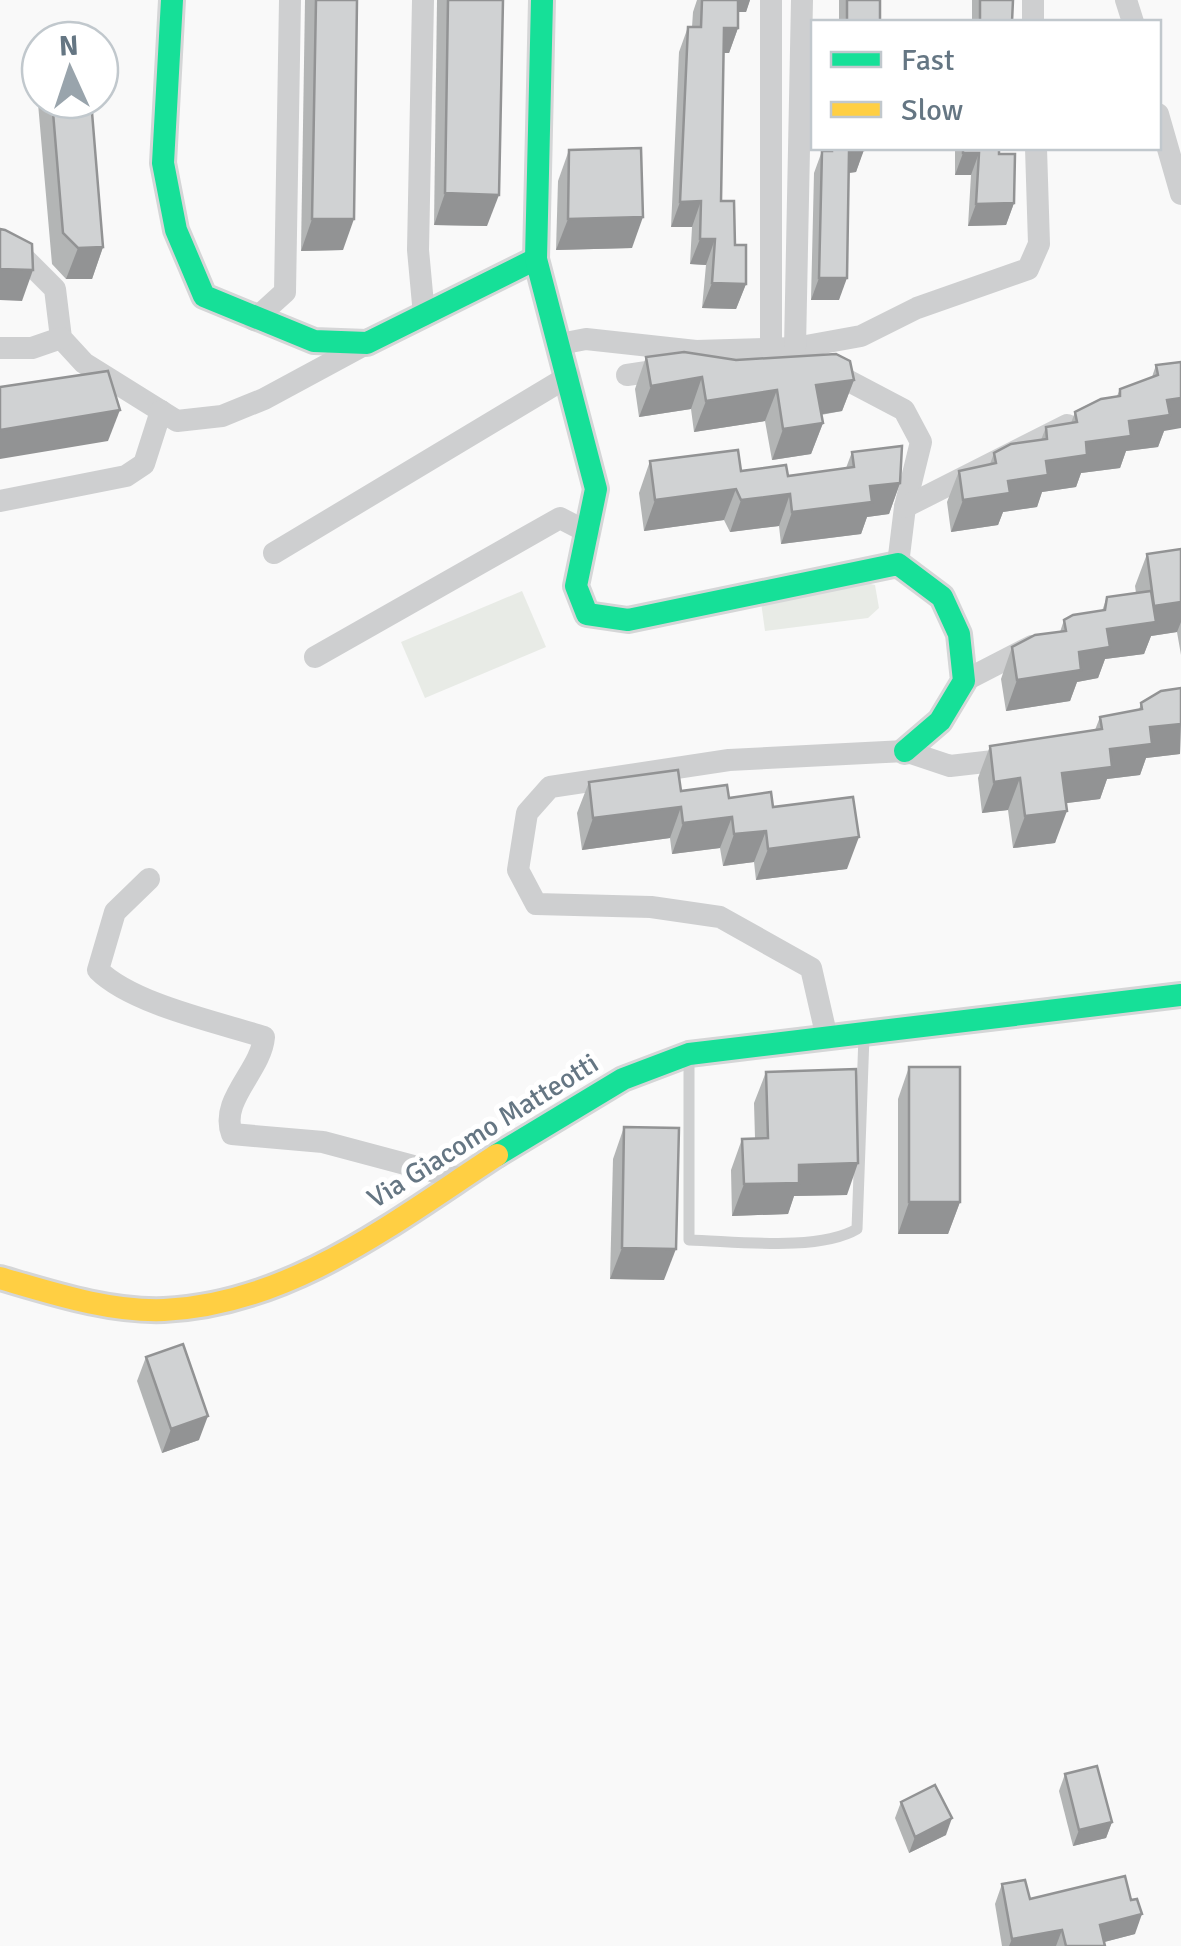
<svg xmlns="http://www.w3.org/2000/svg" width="1181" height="1946" font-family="Signika,sans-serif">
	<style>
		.green { fill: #e8ebe6 }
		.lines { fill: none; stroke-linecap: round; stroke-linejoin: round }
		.fast-casing { stroke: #d5d6d7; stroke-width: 28 }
		.slow-casing { stroke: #d5d6d7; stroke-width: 28 }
		.lane { stroke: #cecfd0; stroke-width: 11 }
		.street { stroke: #cecfd0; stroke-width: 22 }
		.fast { stroke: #16e098; stroke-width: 22 }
		.slow { stroke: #ffcf43; stroke-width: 22 }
		.wall { fill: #b3b5b5 }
		.shaded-wall { fill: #929394 }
		.building { fill: #d0d2d3; stroke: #929394; stroke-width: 2.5 }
		.labels { text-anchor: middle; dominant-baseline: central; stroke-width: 10; stroke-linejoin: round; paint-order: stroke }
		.street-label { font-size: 28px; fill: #657683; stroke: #fff }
	</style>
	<rect width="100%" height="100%" fill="#f9f9f9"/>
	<!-- green -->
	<g class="green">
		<path d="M862 582 875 585 879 608 868 618 765 631 760 595Z"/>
		<path d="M522 591 546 647 425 698 401 642Z"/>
	</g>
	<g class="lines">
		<!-- fast casing -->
		<g class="fast-casing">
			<g id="fast">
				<path d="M172 0 163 163 176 230 204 296 314 341 367 343 536 259"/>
				<path d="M542 0 536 259 596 489 576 586 587 614 628 620 898 564 942 597 959 634 964 681 940 721 905 751"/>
				<path d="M497 1155 623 1079 689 1054 1181 995"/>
			</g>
		</g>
		<!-- slow casing -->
		<g class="slow-casing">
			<path id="slow" d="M0 1278C52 1293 109 1312 164 1310 291 1304 394 1222 497 1155"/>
		</g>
		<!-- lane -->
		<path class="lane" d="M689 1058V1240C735 1241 818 1252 857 1229L864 1036"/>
		<!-- street -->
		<g class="street">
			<path d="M423 0 418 250 424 315"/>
			<path d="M1033 0V22"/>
			<path d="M1126 0 1133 22"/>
			<path d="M1158 114 1181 194"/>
			<path d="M0 248 22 256 55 289 61 338 84 363 177 421 222 416 264 399 364 345"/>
			<path d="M254 320 285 292 290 0"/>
			<path d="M560 344 586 339 696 351 795 348 861 336 917 308 1028 269 1039 244 1036 148"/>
			<path d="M0 348H32L61 338"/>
			<path d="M795 348 802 0"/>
			<path d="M771 349V0"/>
			<path d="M828 370 904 410 921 442 905 507 898 564"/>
			<path d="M627 375 667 369"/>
			<path d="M0 501 126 476 144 464 161 411"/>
			<path d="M905 507 1067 425"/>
			<path d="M274 553 569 376"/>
			<path d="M315 657 560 518 589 533"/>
			<path d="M964 681 1032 646"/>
			<path d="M149 879 115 912 98 970C132 1004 217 1022 264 1037 261 1071 219 1100 232 1134L323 1142 458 1178"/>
			<path d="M827 1038 811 968 720 917 651 907 536 904 518 870 527 813 550 787 729 760 905 751 950 766 1011 759"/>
		</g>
		<!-- fast -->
		<use href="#fast" class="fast"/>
		<!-- slow -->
		<use href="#slow" class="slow"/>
	</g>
	<!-- wall -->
	<g class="wall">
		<path d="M305 0H357L343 250 301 251Z"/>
		<path d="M437 0H503L487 226 434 225Z"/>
		<path d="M697 0H750L746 12H738V28L729 53H724L721 201 746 284 736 309 702 308 706 265 690 264 692 227H671L679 52 688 27H692L693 12Z"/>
		<rect x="839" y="0" width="41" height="22"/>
		<path d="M972 0H1013L1012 22H972Z"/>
		<path d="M40 85V100H91L103 247 92 279H66L52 264 37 92Z"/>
		<path d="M825 148H864L856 172 848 173 839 300H811L814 173 822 151H825Z"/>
		<path d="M955 148H999V154L1014 203 1006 225 968 226 971 175H955Z"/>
		<path d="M569 150 632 248 556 250 558 181Z"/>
		<path d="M646 357 854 380 842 411 821 415 823 423 811 454 772 460 765 421 694 432 691 409 639 417 635 389Z"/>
		<path d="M1156 365 1164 431 1158 447 1126 451 1120 468 1081 473 1076 487 1042 492 1037 507 1003 512 998 525 951 532 947 502 959 471 990 464 994 453 1041 440 1046 427 1071 423 1075 412 1117 396 1120 389 1152 377Z"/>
		<path d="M852 452 900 483 889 514 867 517 861 534 781 544 779 526 730 532 724 520 644 531 639 493 650 461 788 476 846 468Z"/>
		<path d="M1181 549V655L1177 632 1151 636 1144 654 1105 659 1098 678 1077 682 1070 701 1006 711 1001 679 1012 647 1060 632 1064 620 1102 611 1107 597 1136 593 1135 586 1147 554Z"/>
		<path d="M1181 688 1180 754 1146 758 1140 775 1107 779 1100 799 1066 803 1055 843 1013 848 1008 810 982 813 978 778 990 746 1095 730 1100 717 1139 710 1141 703Z"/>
		<path d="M589 782 681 791 729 798 773 807 847 869 756 880 754 862 723 866 720 848 672 854 670 838 582 850 577 813Z"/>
		<path d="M909 1067 960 1202 948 1234H898V1099Z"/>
		<path d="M766 1072 847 1195 794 1196 788 1214 732 1216 731 1170 742 1139 755 1138 754 1103Z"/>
		<path d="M624 1127 664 1280 610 1279 613 1159Z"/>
		<path d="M146 1357 199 1440 162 1453 137 1381Z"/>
		<path d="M1065 1774 1112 1822 1106 1838 1073 1846 1059 1791Z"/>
		<path d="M901 1802 946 1835 909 1853 895 1818Z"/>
		<path d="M1002 1884 1030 1899 1135 1934 1104 1942 1105 1946H1002L995 1904Z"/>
	</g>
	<!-- shaded-wall -->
	<g class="shaded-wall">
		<path d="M733 0H750L746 12H728Z"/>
		<path d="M724 28H738L729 53H715Z"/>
		<path d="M864 150 856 172 841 174 849 152Z"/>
		<path d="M963 153H979L971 175H955Z"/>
		<path d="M445 193 499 195 487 226 434 225Z"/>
		<path d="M701 201 692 227H671L680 202Z"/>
		<path d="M1014 203 1006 225 968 226 976 204Z"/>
		<path d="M643 217 632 248 556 250 568 219Z"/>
		<path d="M312 219H354L343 250 301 251Z"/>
		<path d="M700 239H715L706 265 690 264Z"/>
		<path d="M103 247 92 279H66L78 248Z"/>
		<path d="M0 269 33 270 22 301 0 300Z"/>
		<path d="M819 278H847L839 300H811Z"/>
		<path d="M712 283 746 284 736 309 702 308Z"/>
		<path d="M702 377 691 409 639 417 651 386Z"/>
		<path d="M854 380 842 411 804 417 816 385Z"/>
		<path d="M777 390 765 421 694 432 706 401Z"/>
		<path d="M1181 398V428L1164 431 1158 447 1126 451 1120 468 1081 473 1076 487 1042 492 1037 507 1003 512 998 525 951 532 963 500 1008 481 1167 400Z"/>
		<path d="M120 410 108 441 0 459V430Z"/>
		<path d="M823 423 811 454 772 460 783 429Z"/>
		<path d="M900 483 889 514 867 517 861 534 781 544 792 512 870 486Z"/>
		<path d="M736 489 724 520 644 531 655 500Z"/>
		<path d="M790 494 779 526 730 532 741 500Z"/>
		<path d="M1181 602V622L1177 632 1151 636 1144 654 1105 659 1098 678 1077 682 1070 701 1006 711 1017 680 1079 652 1107 629 1154 606Z"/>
		<path d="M1181 724 1180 754 1146 758 1140 775 1107 779 1100 799 1051 805 1062 773 1150 727Z"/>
		<path d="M1020 778 1008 810 982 813 994 782Z"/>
		<path d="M681 807 670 838 582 850 593 818Z"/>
		<path d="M1067 811 1055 843 1013 848 1025 816Z"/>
		<path d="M732 817 720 848 672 854 683 823Z"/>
		<path d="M766 831 754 862 723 866 734 834Z"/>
		<path d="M859 837 847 869 756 880 768 849Z"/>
		<path d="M858 1163 847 1195 794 1196 788 1214 732 1216 744 1184 799 1165Z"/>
		<path d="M909 1202H960L948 1234H898Z"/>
		<path d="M622 1248 676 1249 664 1280 610 1279Z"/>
		<path d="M208 1416 199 1440 162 1453 171 1429Z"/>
		<path d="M952 1818 946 1835 909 1853 915 1837Z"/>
		<path d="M1112 1822 1106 1838 1073 1846 1079 1830Z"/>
		<path d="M1142 1914 1135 1934 1093 1945 1100 1925Z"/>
		<path d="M1062 1930 1056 1946H1009L1012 1939Z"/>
	</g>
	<!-- building -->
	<g class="building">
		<path d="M316 0H357L354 219H312Z"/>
		<path d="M448 0H503L499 195 445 193Z"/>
		<path d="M702 0H738V28H724L721 201H734L735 245H746V284L712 283 715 239H700L701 201 680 202 688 27H701Z"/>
		<rect x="847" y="0" width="33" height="22"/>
		<path d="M980 0H1013L1012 22H980Z"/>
		<path d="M52 100H91L103 247 78 248 63 233Z"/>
		<path d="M641 148 643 217 568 219 569 150Z"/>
		<path d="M832 148H864V150L849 152 847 278H819L822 151H832Z"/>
		<path d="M963 148H999V154H1015L1014 203 976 204 979 153H963Z"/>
		<path d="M0 229 5 230 32 244 33 270 0 269Z"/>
		<path d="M684 352 736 360 836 354 850 361 854 380 816 385 823 423 783 429 777 390 706 401 702 377 651 386 646 357Z"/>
		<path d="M1181 362V398L1167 400 1170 415 1129 421 1131 436 1086 442 1087 455 1046 461 1048 475 1008 481 1010 493 963 500 959 471 996 463 994 453 1011 444 1047 439 1046 427 1077 422 1075 412 1101 399 1120 396V389L1158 375 1156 365Z"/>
		<path d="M108 371 120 410 0 430V387Z"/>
		<path d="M902 446 900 483 870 486 872 502 792 512 790 494 741 500 736 489 655 500 650 461 738 450 741 471 786 465 788 476 854 467 852 452Z"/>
		<path d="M1181 549V602L1154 606 1147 554Z"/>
		<path d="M1151 591 1156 622 1107 629 1110 647 1079 652 1081 670 1017 680 1012 647 1035 635 1066 631 1064 620 1073 615 1105 610 1107 597Z"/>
		<path d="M1181 688V724L1150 727 1152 744 1110 749 1112 767 1062 773 1067 811 1025 816 1020 778 994 782 990 746 1102 729 1100 717 1142 709 1141 703 1161 691Z"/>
		<path d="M678 770 681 791 727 785 729 798 771 792 773 807 853 797 859 837 768 849 766 831 734 834 732 817 683 823 681 807 593 818 589 782Z"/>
		<rect x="909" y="1067" width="51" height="135"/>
		<path d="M856 1069 858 1163 799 1165V1183L744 1184 742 1139 768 1138 766 1072Z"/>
		<path d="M624 1127 679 1128 676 1249 622 1248Z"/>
		<path d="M183 1344 208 1416 171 1429 146 1357Z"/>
		<path d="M1097 1766 1112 1822 1079 1830 1065 1774Z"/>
		<path d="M935 1785 952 1818 915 1837 901 1802Z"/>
		<path d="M1125 1876 1131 1900 1137 1899 1142 1914 1100 1925 1105 1946H1066L1062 1930 1012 1939 1002 1884 1025 1880 1030 1899Z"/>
	</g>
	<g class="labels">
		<!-- street labels -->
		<g class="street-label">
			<text transform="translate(483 1131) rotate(-32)">Via Giacomo Matteotti</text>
		</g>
	</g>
	<!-- legend -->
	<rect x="811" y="20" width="350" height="130" fill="#ffffff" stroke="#c1c8cd" stroke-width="2.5"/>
	<rect x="831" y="52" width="50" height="15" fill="#16e098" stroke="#c1c8cd" stroke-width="2.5"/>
	<text x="901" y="70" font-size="30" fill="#657683">Fast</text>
	<rect x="831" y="102" width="50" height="15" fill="#ffcf43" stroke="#c1c8cd" stroke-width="2.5"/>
	<text x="901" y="120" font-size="30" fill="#657683">Slow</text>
	<!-- north arrow -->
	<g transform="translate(70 70) rotate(357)"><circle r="48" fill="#ffffff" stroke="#c1c8cd" stroke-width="2.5"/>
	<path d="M0-8L18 38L0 25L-18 38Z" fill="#99a4ac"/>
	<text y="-15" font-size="28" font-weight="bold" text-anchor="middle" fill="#657683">N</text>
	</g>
</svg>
